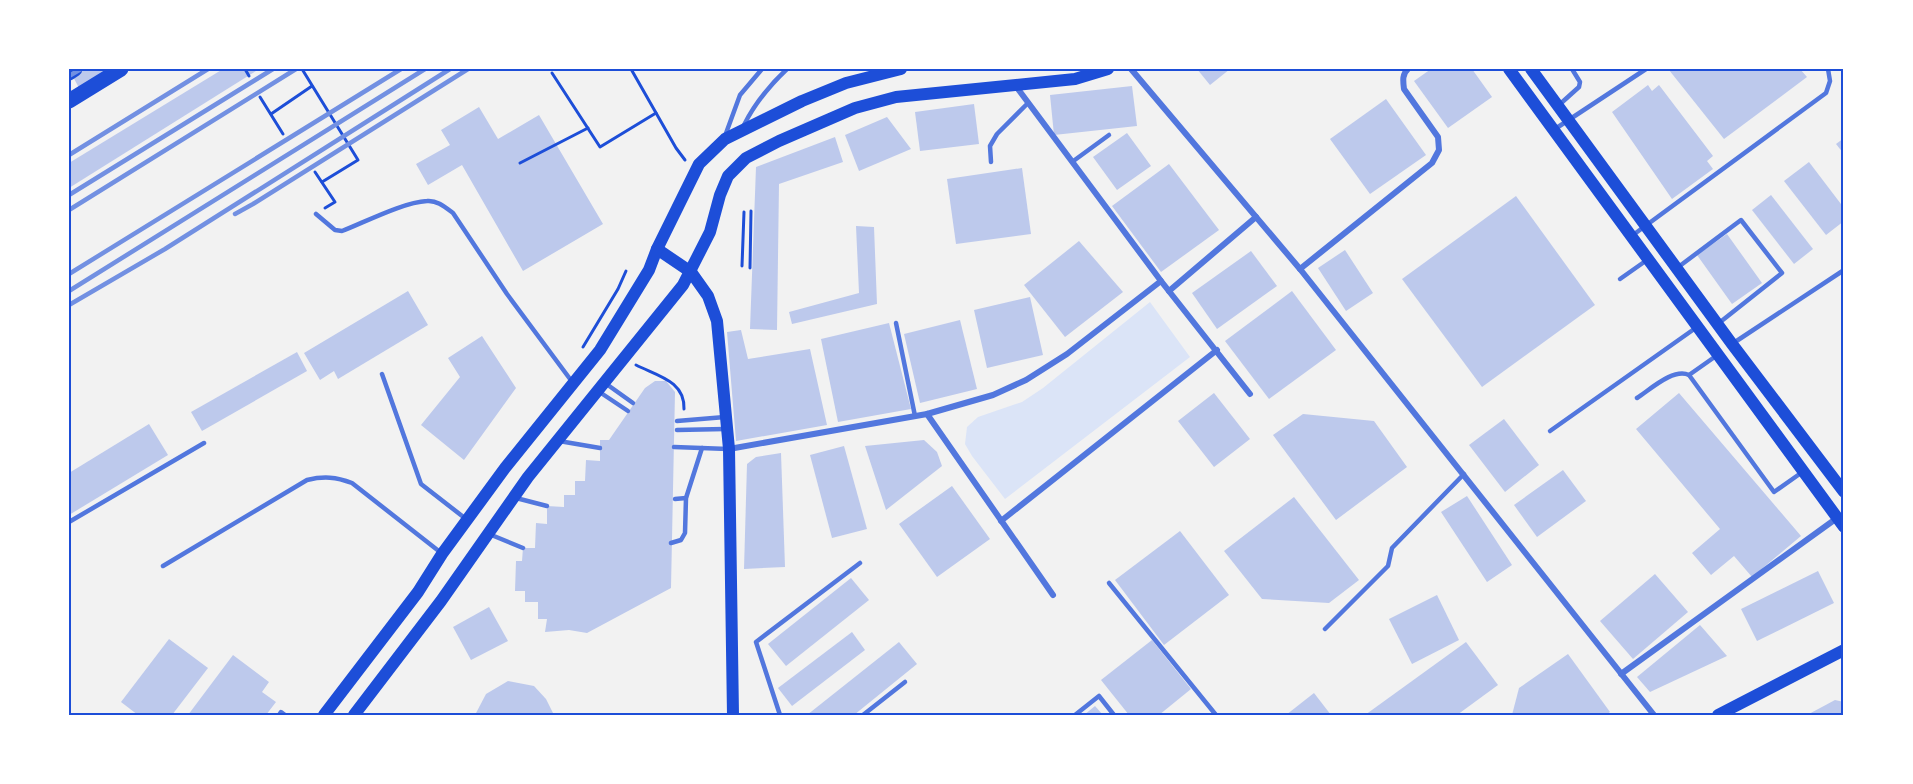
<svg xmlns="http://www.w3.org/2000/svg" width="1913" height="784" font-family="'Sofia Sans Condensed',sans-serif">
	<style>
		.green { fill: #dbe4f7 }
		.building { fill: #bdc9ec }
		.lines { fill: none; stroke-linecap: round; stroke-linejoin: round }
		.path { stroke: #1d4ed8; stroke-width: 3 }
		.service { stroke: #5277de; stroke-width: 4.5 }
		.minor { stroke: #5277de; stroke-width: 6 }
		.secondary { stroke: #1d4ed8; stroke-width: 12 }
		.trunk { stroke: #1d4ed8; stroke-width: 15 }
		.rail { stroke: #7290e2; stroke-width: 4.5 }
		.neatline { fill: none; stroke: #1d4ed8; stroke-width: 2 }
	</style>
	<rect width="100%" height="100%" fill="#f2f2f2"/>
	<!-- green -->
	<path class="green" d="M1150 302 1190 357 1005 499 972 456 965 444 967 427 978 417 1022 402 1043 388Z"/>
	<!-- building -->
	<g class="building">
		<path d="M69 69H110L79 88Z"/>
		<path d="M223 69H259L69 188V163Z"/>
		<path d="M1197 69H1230L1210 85Z"/>
		<path d="M1431 69H1472L1492 97 1448 128 1414 81Z"/>
		<path d="M1670 69H1800L1807 77 1724 139 1669 70Z"/>
		<path d="M1648 85 1652 91 1659 85 1713 156 1707 161 1713 169 1672 199 1612 112Z"/>
		<path d="M1132 86 1137 126 1054 135 1050 95Z"/>
		<path d="M1386 99 1426 155 1370 194 1330 139Z"/>
		<path d="M974 104 979 144 920 151 915 112Z"/>
		<path d="M479 107 498 139 539 115 603 224 523 271 462 165 428 185 416 164 450 145 441 130Z"/>
		<path d="M887 117 911 149 859 171 845 135Z"/>
		<path d="M1127 133 1151 166 1117 190 1093 157Z"/>
		<path d="M835 137 843 162 779 184 777 330 750 329 756 167Z"/>
		<path d="M1844 138V154L1836 144Z"/>
		<path d="M1809 162 1844 208V221L1826 235 1784 181Z"/>
		<path d="M1169 164 1219 230 1161 272 1112 206Z"/>
		<path d="M1022 168 1031 234 956 244 947 179Z"/>
		<path d="M1771 195 1813 249 1794 264 1752 210Z"/>
		<path d="M1516 196 1595 305 1482 387 1402 279Z"/>
		<path d="M856 226 874 227 877 304 792 324 789 312 859 293Z"/>
		<path d="M1727 234 1762 283 1732 304 1697 255Z"/>
		<path d="M1079 241 1123 292 1065 337 1024 285Z"/>
		<path d="M1345 250 1373 293 1346 311 1318 268Z"/>
		<path d="M1251 251 1277 286 1217 329 1192 293Z"/>
		<path d="M408 291 428 325 338 379 334 371 320 380 304 353Z"/>
		<path d="M1292 291 1336 350 1269 399 1225 341Z"/>
		<path d="M1030 297 1043 355 987 368 974 310Z"/>
		<path d="M960 320 977 389 920 403 904 334Z"/>
		<path d="M889 323 911 409 838 422 821 339Z"/>
		<path d="M741 330 748 359 810 349 827 425 736 441 727 332Z"/>
		<path d="M482 336 516 388 464 460 421 425 460 377 448 358Z"/>
		<path d="M297 352 307 371 202 431 191 412Z"/>
		<path d="M655 381H666L675 392 671 588 587 633 569 630 545 632 547 619H538V602H525V591H515L516 561H522L523 548H535L536 523 547 524V506L564 507V495H575V481H585L586 460 600 461V440H609L645 388Z"/>
		<path d="M1214 393 1250 439 1214 467 1178 421Z"/>
		<path d="M1679 393 1801 536 1752 577 1734 556 1711 575 1692 553 1720 529 1636 429Z"/>
		<path d="M1303 414 1374 421 1407 467 1336 520 1273 435Z"/>
		<path d="M1504 419 1539 465 1505 492 1469 445Z"/>
		<path d="M149 424 168 455 69 515V473Z"/>
		<path d="M924 440 937 452 942 466 886 510 865 446Z"/>
		<path d="M844 446 867 529 832 538 810 455Z"/>
		<path d="M781 453 785 567 744 569 747 464 756 457Z"/>
		<path d="M1563 470 1586 501 1537 537 1514 505Z"/>
		<path d="M952 486 990 539 937 577 899 524Z"/>
		<path d="M1467 496 1512 565 1487 582 1441 512Z"/>
		<path d="M1294 497 1359 580 1329 603 1262 599 1224 551Z"/>
		<path d="M1180 531 1229 595 1164 645 1115 580Z"/>
		<path d="M1818 571 1834 603 1757 641 1741 609Z"/>
		<path d="M1655 574 1688 612 1633 659 1600 621Z"/>
		<path d="M851 578 869 600 786 666 768 644Z"/>
		<path d="M1437 595 1459 640 1412 664 1389 619Z"/>
		<path d="M489 607 508 641 471 660 453 627Z"/>
		<path d="M1700 625 1727 656 1650 692 1637 677Z"/>
		<path d="M852 632 865 650 792 706 778 688Z"/>
		<path d="M169 639 208 668 172 715H138L121 702Z"/>
		<path d="M1152 640 1191 689 1159 715H1129L1101 680Z"/>
		<path d="M899 642 917 664 854 715H807Z"/>
		<path d="M1466 642 1498 685 1457 715H1365Z"/>
		<path d="M1568 654 1610 712 1606 715H1512L1519 688Z"/>
		<path d="M233 655 269 682 262 692 276 702 266 715H188Z"/>
		<path d="M508 681 534 686 546 699 554 715H475L486 694Z"/>
		<path d="M1314 693 1331 715H1286Z"/>
		<path d="M1835 700 1844 702V715H1807Z"/>
		<path d="M1095 706 1103 715H1084Z"/>
	</g>
	<g class="lines">
		<!-- path -->
		<g class="path">
			<path d="M245 69 249 76"/>
			<path d="M302 69 358 160 322 182"/>
			<path d="M631 69 676 148 685 160"/>
			<path d="M552 73 600 147 656 113"/>
			<path d="M260 97 283 134"/>
			<path d="M271 114 312 86"/>
			<path d="M520 163 588 128"/>
			<path d="M315 172 335 202 325 208"/>
			<path d="M742 266 744 212"/>
			<path d="M750 268 751 211"/>
			<path d="M583 347 618 289 626 271"/>
			<path d="M636 365C658 376 685 381 684 409"/>
		</g>
		<!-- service -->
		<g class="service">
			<path d="M1559 105 1579 87 1580 82 1572 69"/>
			<path d="M744 125C755 103 769 86 787 69"/>
			<path d="M1555 129 1646 69"/>
			<path d="M725 136 740 95 762 69"/>
			<path d="M991 162 990 146 997 134 1028 103"/>
			<path d="M1072 162 1109 135"/>
			<path d="M316 214 335 230 342 231C365 222 404 202 427 201 437 200 445 207 453 213L507 294 573 383"/>
			<path d="M1633 235 1826 93 1830 81 1828 69"/>
			<path d="M1677 268 1741 220 1782 273 1719 323"/>
			<path d="M1620 279 1647 260"/>
			<path d="M1844 284V313"/>
			<path d="M896 323 915 416"/>
			<path d="M1732 344 1844 270"/>
			<path d="M382 374 421 484 466 519"/>
			<path d="M1689 375 1716 356"/>
			<path d="M605 383 633 403"/>
			<path d="M598 391 628 411"/>
			<path d="M1637 398C1651 389 1673 368 1689 375L1774 492 1801 473"/>
			<path d="M677 421 725 417"/>
			<path d="M677 430 725 429"/>
			<path d="M1550 431 1697 327"/>
			<path d="M559 441 600 448"/>
			<path d="M674 447 728 449"/>
			<path d="M516 498 547 506"/>
			<path d="M675 499 686 498"/>
			<path d="M69 522 204 443"/>
			<path d="M489 534 523 548"/>
			<path d="M671 543 681 540 685 533 686 498 702 448"/>
			<path d="M163 566 307 480C324 476 336 477 352 483L440 552"/>
			<path d="M1109 583 1216 715"/>
			<path d="M1325 629 1388 566 1392 548 1464 474"/>
			<path d="M279 715 281 712 285 715"/>
			<path d="M780 715 756 642 860 563"/>
			<path d="M863 715 905 682"/>
			<path d="M1075 715 1099 696 1114 715"/>
		</g>
		<!-- minor -->
		<g class="minor">
			<path d="M1131 69 1300 269 1654 715"/>
			<path d="M1015 85 1161 281 1250 394"/>
			<path d="M1300 269 1432 163 1439 150 1438 137 1404 89C1403 81 1402 74 1408 69"/>
			<path d="M1169 291 1256 217"/>
			<path d="M927 414 1053 595"/>
			<path d="M729 449 927 414 993 395 1026 380 1067 354 1161 281"/>
			<path d="M1001 521 1217 350"/>
			<path d="M1621 674 1837 518"/>
		</g>
		<!-- secondary -->
		<g class="secondary">
			<path d="M1509 69 1844 527"/>
			<path d="M1531 69 1732 344 1844 492"/>
			<path d="M657 249 691 272 708 296 717 321 729 449 733 715"/>
			<path d="M324 715 418 592 442 554 505 468 600 350 649 270 657 249 699 164 725 139 802 101 846 83 901 69"/>
			<path d="M354 715 441 601 528 477 683 285 710 232 720 195 728 176 746 158 779 141 855 108 896 97 1075 79 1108 69"/>
			<path d="M1718 715 1844 650"/>
		</g>
		<!-- trunk -->
		<g class="trunk">
			<path d="M69 73 75 69"/>
			<path d="M69 101 121 69"/>
		</g>
		<!-- rail -->
		<g class="rail">
			<path d="M69 76 81 69"/>
			<path d="M69 155 208 69"/>
			<path d="M69 195 273 69"/>
			<path d="M69 210 296 69"/>
			<path d="M235 214 253 204 468 69"/>
			<path d="M69 274 401 69"/>
			<path d="M69 291 425 69"/>
			<path d="M69 305 165 249 450 69"/>
		</g>
	</g>
	<!-- border -->
	<rect width="1913" height="784" fill="none" stroke="#ffffff" stroke-width="141"/>
	<rect x="70" y="70" width="1772" height="644" class="neatline"/>
</svg>
